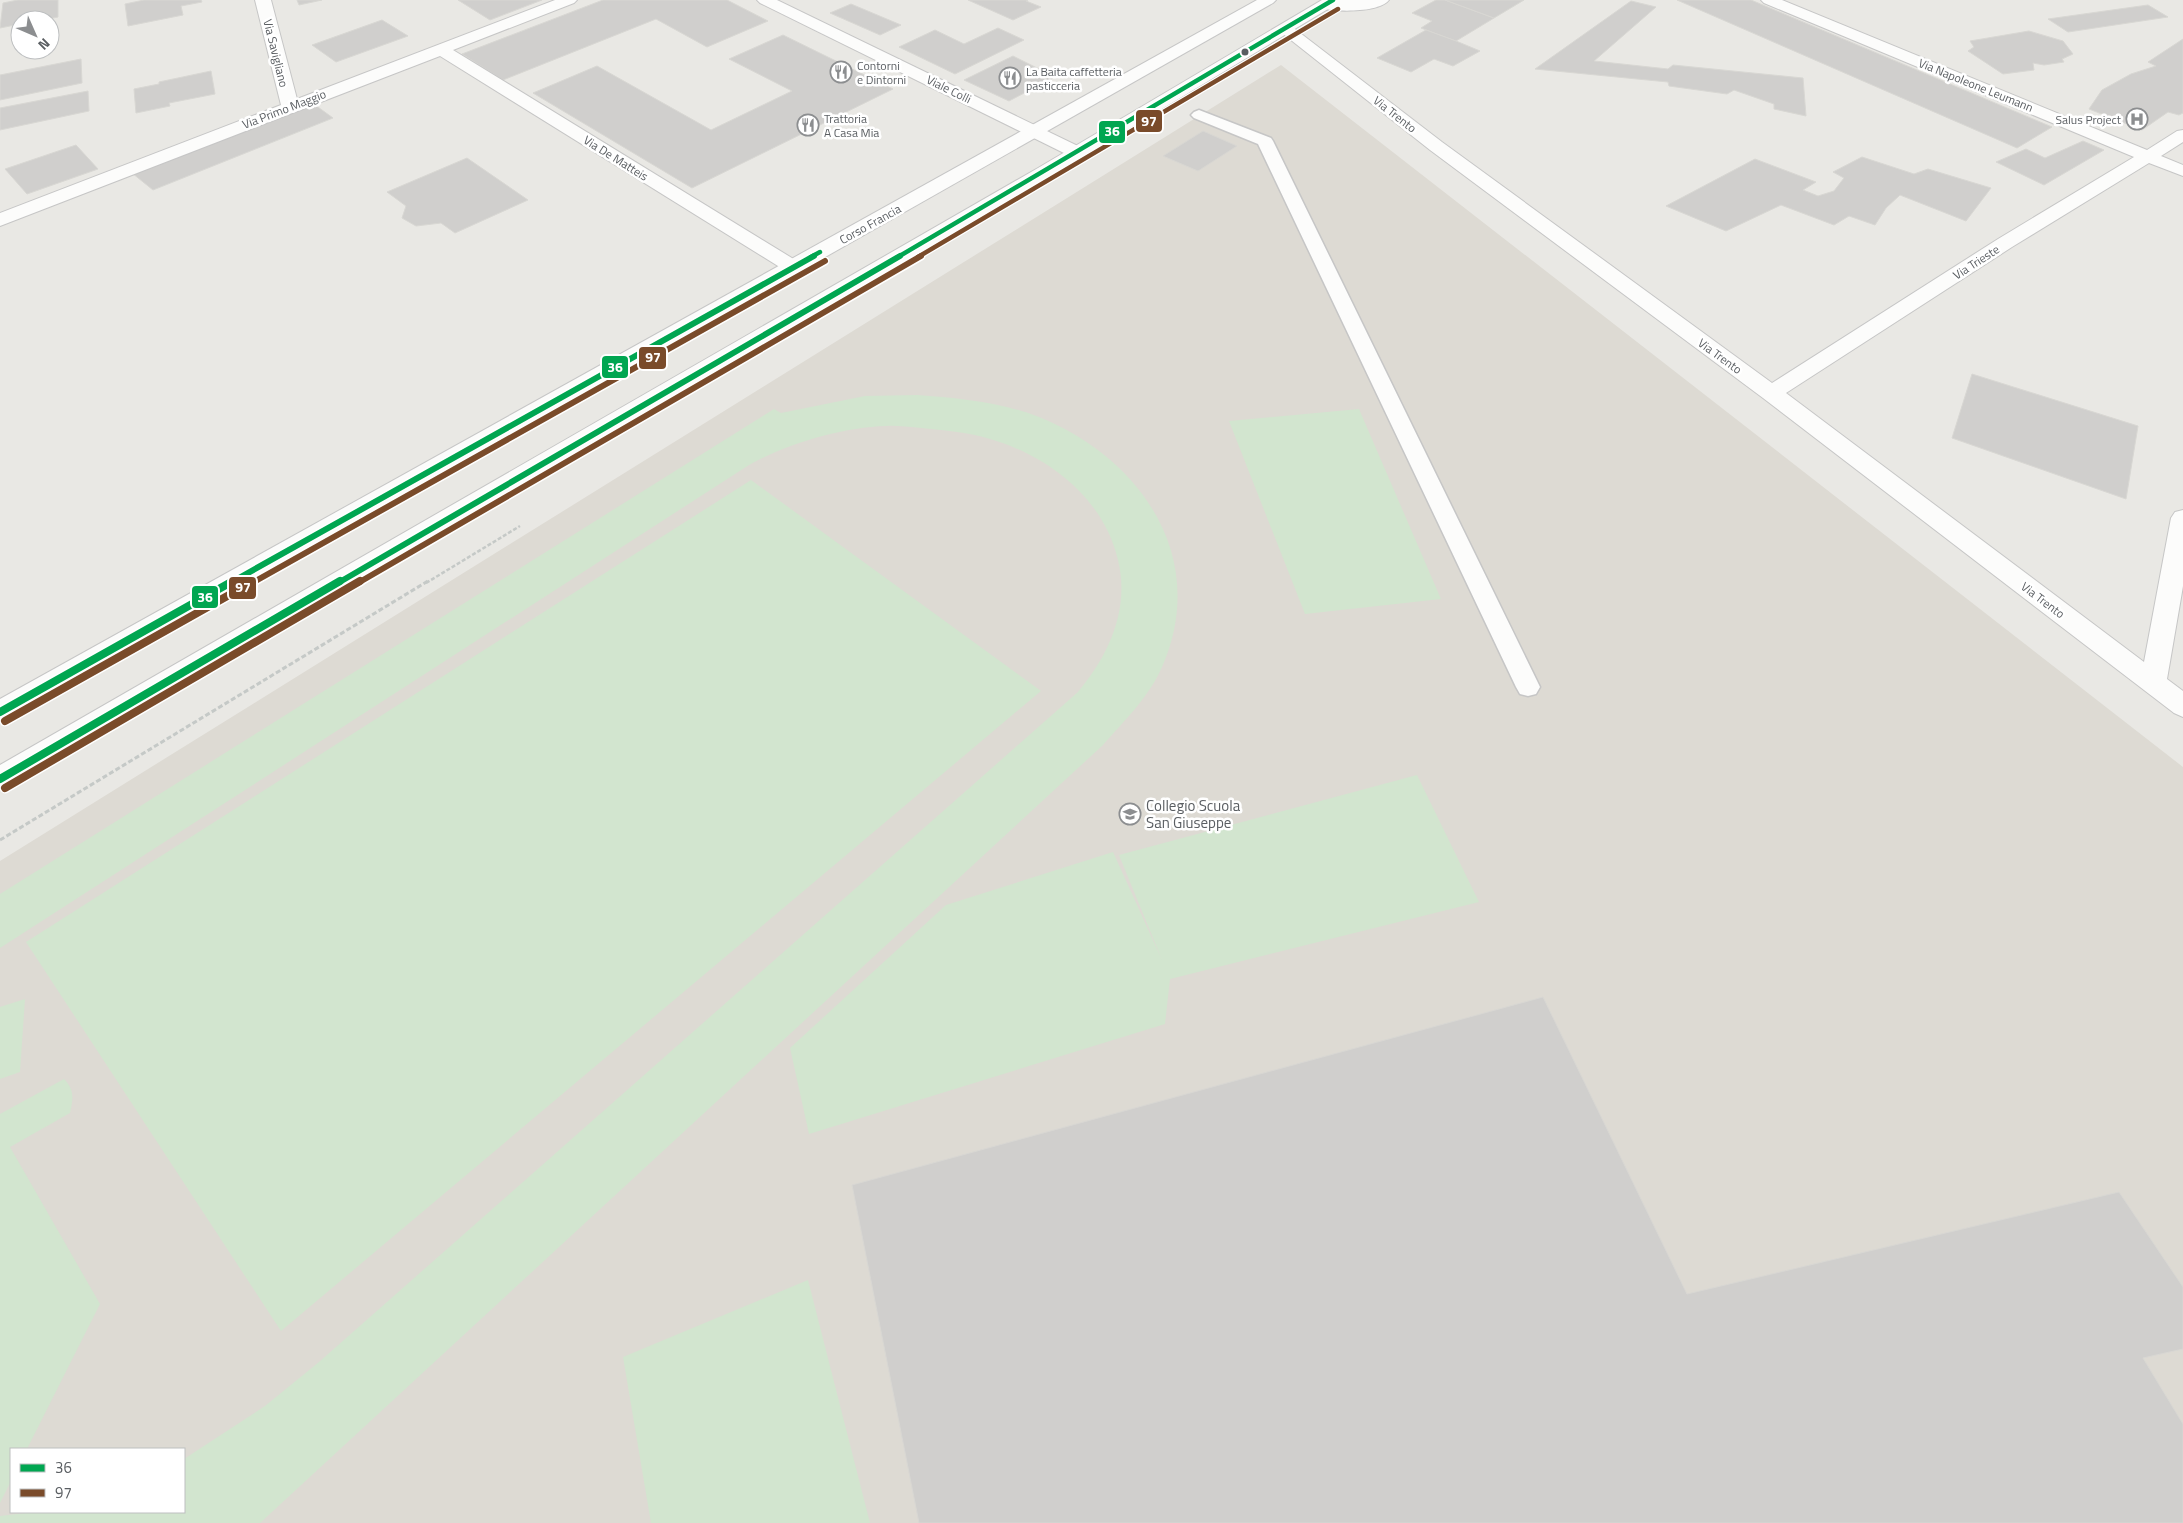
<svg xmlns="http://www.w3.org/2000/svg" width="2183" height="1523" font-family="'Titillium Web',sans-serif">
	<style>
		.education { fill: #dddad3; fill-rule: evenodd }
		.green { fill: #d2e5cf }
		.building { fill: #d0cfcd; stroke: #d8d7d3 }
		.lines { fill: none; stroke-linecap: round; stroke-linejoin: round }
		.service-casing { stroke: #c6c6c6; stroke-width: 3 }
		.minor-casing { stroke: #c6c6c6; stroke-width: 2 }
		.tertiary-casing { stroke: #c6c6c6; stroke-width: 2 }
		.secondary-casing { stroke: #c6c6c6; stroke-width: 2 }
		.path-far1 { stroke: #c5c9c7; stroke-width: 2.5; stroke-dasharray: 4 2; stroke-linecap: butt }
		.path { stroke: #c5c9c7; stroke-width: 3; stroke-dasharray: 5 2.5; stroke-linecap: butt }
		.service { fill: #fcfcfb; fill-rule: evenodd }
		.minor { fill: #fcfcfb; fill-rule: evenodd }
		.tertiary { fill: #fcfcfb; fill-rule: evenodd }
		.secondary { fill: #fcfcfb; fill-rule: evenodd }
		.bus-1-far2-casing { stroke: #fff; stroke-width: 7 }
		.bus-1-far1-casing { stroke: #fff; stroke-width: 9 }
		.bus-1-casing { stroke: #fff; stroke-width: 11 }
		.bus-2-far2-casing { stroke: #fff; stroke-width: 7 }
		.bus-2-far1-casing { stroke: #fff; stroke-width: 9 }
		.bus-2-casing { stroke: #fff; stroke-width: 11 }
		.bus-1-far2 { stroke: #00a651; stroke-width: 4.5 }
		.bus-1-far1 { stroke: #00a651; stroke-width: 6 }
		.bus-1 { stroke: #00a651; stroke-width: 8 }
		.bus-2-far2 { stroke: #7a4b2a; stroke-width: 4.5 }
		.bus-2-far1 { stroke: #7a4b2a; stroke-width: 6 }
		.bus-2 { stroke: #7a4b2a; stroke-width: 8 }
		.bus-dot { fill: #5a5e62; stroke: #fff; stroke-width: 2 }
		.labels { text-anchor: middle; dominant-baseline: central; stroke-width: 5; stroke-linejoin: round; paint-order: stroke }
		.far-street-label { font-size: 12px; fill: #5a5e62; stroke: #fff }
		.far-poi-label { font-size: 12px; fill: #5a5e62; stroke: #fff; text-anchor: start }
		.poi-label { font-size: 15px; fill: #5a5e62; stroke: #fff; text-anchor: start }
		.line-badge { stroke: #fff; stroke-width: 2 }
		.badge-label { font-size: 14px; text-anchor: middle; font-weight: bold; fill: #fff }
	</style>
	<rect width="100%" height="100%" fill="#e9e8e4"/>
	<!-- education -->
	<path class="education" d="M1281 65 2183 767V1523H0V861ZM11 1449H184V1512H11Z"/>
	<!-- green -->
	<g class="green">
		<path d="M917 395C958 398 1001 402 1039 417 1141 458 1210 558 1162 667 1149 697 1125 720 1103 745L260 1523H0V1516L35 1512H184V1459L265 1406 319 1362 1078 692C1109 655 1130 609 1118 560 1104 499 1049 456 990 439 972 433 950 431 931 429 916 428 901 425 886 426 843 427 786 444 749 465L0 948V894L774 409 781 413 865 396Z"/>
		<path d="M1359 409 1441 599 1305 614 1229 421Z"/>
		<path d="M751 480 1041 691 281 1331 26 942Z"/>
		<path d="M1417 775 1479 902 1170 979 1165 1024 809 1134 790 1048 946 905 1113 852 1162 960 1119 855Z"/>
		<path d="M25 999 20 1072 0 1079V1007Z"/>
		<path d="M64 1079C75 1090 73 1100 70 1113L10 1147 100 1304 27 1449H11V1481L0 1503V1114Z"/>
		<path d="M808 1280 870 1523H651L623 1357Z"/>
	</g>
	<!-- building -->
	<g class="building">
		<path d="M18 0H58V17L43 20H20V24L0 28 3 3Z"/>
		<path d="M144 0H201L202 2 181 6 183 15 128 26 125 4Z"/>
		<path d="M297 0H322L299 5Z"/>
		<path d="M458 0H542L490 20Z"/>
		<path d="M603 0H727L768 21 707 47 656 19 503 80 462 54Z"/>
		<path d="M968 0H1028L1026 1 1041 7 1013 20Z"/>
		<path d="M1436 0H1445L1494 18 1456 41 1421 28 1432 21 1412 13Z"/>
		<path d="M1445 0H1524L1494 18Z"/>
		<path d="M1677 0H1751L2052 127 2017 148Z"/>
		<path d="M1631 1 1656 7 1594 61 1668 69 1673 65 1803 78 1806 116 1774 109V104L1734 90 1727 94 1669 86 1668 82 1535 69Z"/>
		<path d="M851 4 901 25 880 35 830 13Z"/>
		<path d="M2148 5 2168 17 2068 32 2048 19Z"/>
		<path d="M382 20 408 36 336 62 312 45Z"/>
		<path d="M998 28 1024 40 955 74 899 47 935 30 964 44Z"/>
		<path d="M1426 30 1456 41 1480 51 1453 66 1434 59 1411 72 1377 58Z"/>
		<path d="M2029 31 2063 41 2073 54 2062 59 2064 62 2044 65 2033 63 2034 70 2003 74 1968 51 1974 47 1970 41Z"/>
		<path d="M783 35 893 89 692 188 533 93 597 66 711 130 792 91 729 59Z"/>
		<path d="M2183 39V113L2179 115 2168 112 2142 130 2089 109 2102 90 2131 74 2156 66 2148 62Z"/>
		<path d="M1013 56 1055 77 1009 101 964 80Z"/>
		<path d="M81 59 82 83 0 100V75Z"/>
		<path d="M211 71 215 94 169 103 170 106 136 113 134 89 159 84V82Z"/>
		<path d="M88 91 89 111 0 130V108Z"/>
		<path d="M311 102 333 118 153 190 132 173Z"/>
		<path d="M1203 131 1237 146 1198 171 1163 156Z"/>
		<path d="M2083 141 2104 150 2044 185 1996 162 2026 149 2045 158Z"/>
		<path d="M76 145 98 169 27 194 5 169Z"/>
		<path d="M1862 157 1914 174 1928 169 1991 188 1966 221 1900 195 1886 208 1875 225 1849 216 1834 225 1781 205 1726 231 1666 206 1755 159 1816 182 1803 190 1818 196 1834 191 1844 178 1833 172Z"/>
		<path d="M467 158 528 200 455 233 441 223 416 226 402 218 406 206 387 192Z"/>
		<path d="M1972 374 2138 426 2126 499 1952 438Z"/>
		<path d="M1543 997 1687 1294 2119 1192 2183 1287V1349L2143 1358 2183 1424V1523H919L852 1185Z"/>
	</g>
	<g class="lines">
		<!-- service casing -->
		<g class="service-casing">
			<path id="service" d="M1199 110 1271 138 1273 141 1540 687 1536 694 1528 696 1520 694 1516 687 1258 144 1194 118 1191 115 1194 112Z"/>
		</g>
		<!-- minor casing -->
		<g class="minor-casing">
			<g id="minor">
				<path d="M255 0H271L297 99 555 0H577L574 3 453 50 800 263 803 267 800 271 793 273 786 271 440 56 0 226V213L281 105Z"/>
				<path d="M1325 0H1389C1379 13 1335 12 1320 8L1317 5 1320 2Z"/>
				<path d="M1761 0H1782L2147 150 2177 131 2183 130V142L2161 156 2183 165V176L2149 163 2012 247 1786 393 2144 662 2171 518 2175 512 2183 510V586L2167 679 2183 691V717L2174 713 1763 398 1430 150 1277 29 1279 26H1291L1442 142 1772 383 1998 239 2134 157 1764 3Z"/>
			</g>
		</g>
		<!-- tertiary casing -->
		<g class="tertiary-casing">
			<path id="tertiary" d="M757 0H777L1084 149 1087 153 1084 157 1078 158 1072 157 760 3Z"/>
		</g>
		<!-- secondary casing -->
		<g class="secondary-casing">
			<g id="secondary">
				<path d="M1257 0H1276L1273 3 9 720 0 723V699Z"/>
				<path d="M1322 0H1341L1338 3 1050 176 10 787 0 790V765L1038 168Z"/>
			</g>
		</g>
		<!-- path-far1 -->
		<path class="path-far1" d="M426 583 520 526"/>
		<!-- path -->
		<path class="path" d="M0 840 428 581"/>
		<!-- service -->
		<use href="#service" class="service"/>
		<!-- minor -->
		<use href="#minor" class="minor"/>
		<!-- tertiary -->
		<use href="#tertiary" class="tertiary"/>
		<!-- secondary -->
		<use href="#secondary" class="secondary"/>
		<!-- bus-1-far2 casing -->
		<g class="bus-1-far2-casing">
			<g id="bus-1-far2">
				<path d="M811 257 820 252"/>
				<path d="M898 257 1333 0"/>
			</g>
		</g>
		<!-- bus-1-far1 casing -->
		<g class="bus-1-far1-casing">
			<g id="bus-1-far1">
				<path d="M230 583 814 256"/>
				<path d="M338 583 900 256"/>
			</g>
		</g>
		<!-- bus-1 casing -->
		<g class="bus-1-casing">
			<g id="bus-1">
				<path d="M0 712 233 581"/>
				<path d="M0 779 340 581"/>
			</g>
		</g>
		<!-- bus-2-far2 casing -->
		<g class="bus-2-far2-casing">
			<path id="bus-2-far2" d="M918 257 1338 9"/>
		</g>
		<!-- bus-2-far1 casing -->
		<g class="bus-2-far1-casing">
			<g id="bus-2-far1">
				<path d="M252 583 825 261"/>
				<path d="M358 583 921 256"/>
			</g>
		</g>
		<!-- bus-2 casing -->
		<g class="bus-2-casing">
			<g id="bus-2">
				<path d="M5 721 254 581"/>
				<path d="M5 788 360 581"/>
			</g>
		</g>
		<!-- bus-1-far2 -->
		<use href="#bus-1-far2" class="bus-1-far2"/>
		<!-- bus-1-far1 -->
		<use href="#bus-1-far1" class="bus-1-far1"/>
		<!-- bus-1 -->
		<use href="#bus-1" class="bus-1"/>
		<!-- bus-2-far2 -->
		<use href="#bus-2-far2" class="bus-2-far2"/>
		<!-- bus-2-far1 -->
		<use href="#bus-2-far1" class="bus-2-far1"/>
		<!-- bus-2 -->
		<use href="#bus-2" class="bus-2"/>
	</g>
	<!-- icons -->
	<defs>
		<g id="restaurant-ring" transform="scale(1.125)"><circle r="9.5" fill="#fff" stroke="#8c8e90" stroke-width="1.5"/><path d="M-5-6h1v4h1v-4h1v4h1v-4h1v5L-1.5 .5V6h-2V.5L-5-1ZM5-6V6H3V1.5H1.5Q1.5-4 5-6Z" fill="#8c8e90"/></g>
		<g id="hospital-ring" transform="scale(1.125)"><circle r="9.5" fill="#fff" stroke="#8c8e90" stroke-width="1.5"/><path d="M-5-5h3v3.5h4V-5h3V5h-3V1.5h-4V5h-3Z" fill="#8c8e90"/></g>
		<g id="school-ring" transform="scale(1.125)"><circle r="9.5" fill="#fff" stroke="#8c8e90" stroke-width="1.5"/><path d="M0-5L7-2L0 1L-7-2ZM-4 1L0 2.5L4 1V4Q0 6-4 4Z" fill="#8c8e90"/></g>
	</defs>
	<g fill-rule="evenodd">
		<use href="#restaurant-ring" x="841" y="72"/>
		<use href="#restaurant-ring" x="1010" y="78"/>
		<use href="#hospital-ring" x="2137" y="119"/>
		<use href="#restaurant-ring" x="808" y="125"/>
		<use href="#school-ring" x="1130" y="814"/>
	</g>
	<!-- markers -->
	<circle class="bus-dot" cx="1245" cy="52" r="4.5"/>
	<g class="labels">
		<!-- far-street labels -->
		<g class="far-street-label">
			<text transform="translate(276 53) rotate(76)">Via Savigliano</text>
			<text transform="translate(1976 85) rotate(22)">Via Napoleone Leumann</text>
			<text transform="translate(949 89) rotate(26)">Viale Colli</text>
			<text transform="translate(284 109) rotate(-21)">Via Primo Maggio</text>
			<text transform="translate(1395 114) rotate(38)">Via Trento</text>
			<text transform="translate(616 158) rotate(32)">Via De Matteis</text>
			<text transform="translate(870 224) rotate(-29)">Corso Francia</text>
			<text transform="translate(1976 262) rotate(-33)">Via Trieste</text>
			<text transform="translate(1720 356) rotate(36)">Via Trento</text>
			<text transform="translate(2043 600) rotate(37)">Via Trento</text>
		</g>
		<!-- far-poi labels -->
		<g class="far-poi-label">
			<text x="857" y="65">Contorni<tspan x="857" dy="14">e Dintorni</tspan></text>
			<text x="1026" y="71">La Baita caffetteria<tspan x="1026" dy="14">pasticceria</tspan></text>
			<text x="824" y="118">Trattoria<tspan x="824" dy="14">A Casa Mia</tspan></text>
			<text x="2121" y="119" text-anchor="end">Salus Project</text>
		</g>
		<!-- poi labels -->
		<g class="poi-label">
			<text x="1146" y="805">Collegio Scuola<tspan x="1146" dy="17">San Giuseppe</tspan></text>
		</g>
	</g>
	<g class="line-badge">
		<rect x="1135" y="109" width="28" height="24" rx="5" fill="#7a4b2a"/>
		<rect x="1098" y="120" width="28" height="24" rx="5" fill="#00a651"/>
		<rect x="638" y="346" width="29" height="24" rx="5" fill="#7a4b2a"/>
		<rect x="601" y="355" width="28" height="24" rx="5" fill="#00a651"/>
		<rect x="228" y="576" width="29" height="24" rx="5" fill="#7a4b2a"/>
		<rect x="191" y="585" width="28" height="24" rx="5" fill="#00a651"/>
	</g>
	<g class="badge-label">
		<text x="1149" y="126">97</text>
		<text x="1112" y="136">36</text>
		<text x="653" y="362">97</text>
		<text x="615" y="372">36</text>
		<text x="243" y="592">97</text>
		<text x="205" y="602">36</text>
	</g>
	<!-- legend -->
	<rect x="10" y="1448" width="175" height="65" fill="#ffffff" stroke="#bdbfc0"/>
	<rect x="20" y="1464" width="25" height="8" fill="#00a651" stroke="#bdbfc0"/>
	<text x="55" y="1473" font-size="15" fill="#5a5e62">36</text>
	<rect x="20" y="1489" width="25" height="8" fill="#7a4b2a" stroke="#bdbfc0"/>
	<text x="55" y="1498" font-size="15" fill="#5a5e62">97</text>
	<!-- north arrow -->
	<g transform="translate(35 35) rotate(135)"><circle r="24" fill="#ffffff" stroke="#bdbfc0"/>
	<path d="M0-4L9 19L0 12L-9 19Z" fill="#8c8e90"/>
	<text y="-8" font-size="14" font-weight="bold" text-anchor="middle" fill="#5a5e62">N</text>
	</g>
</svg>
